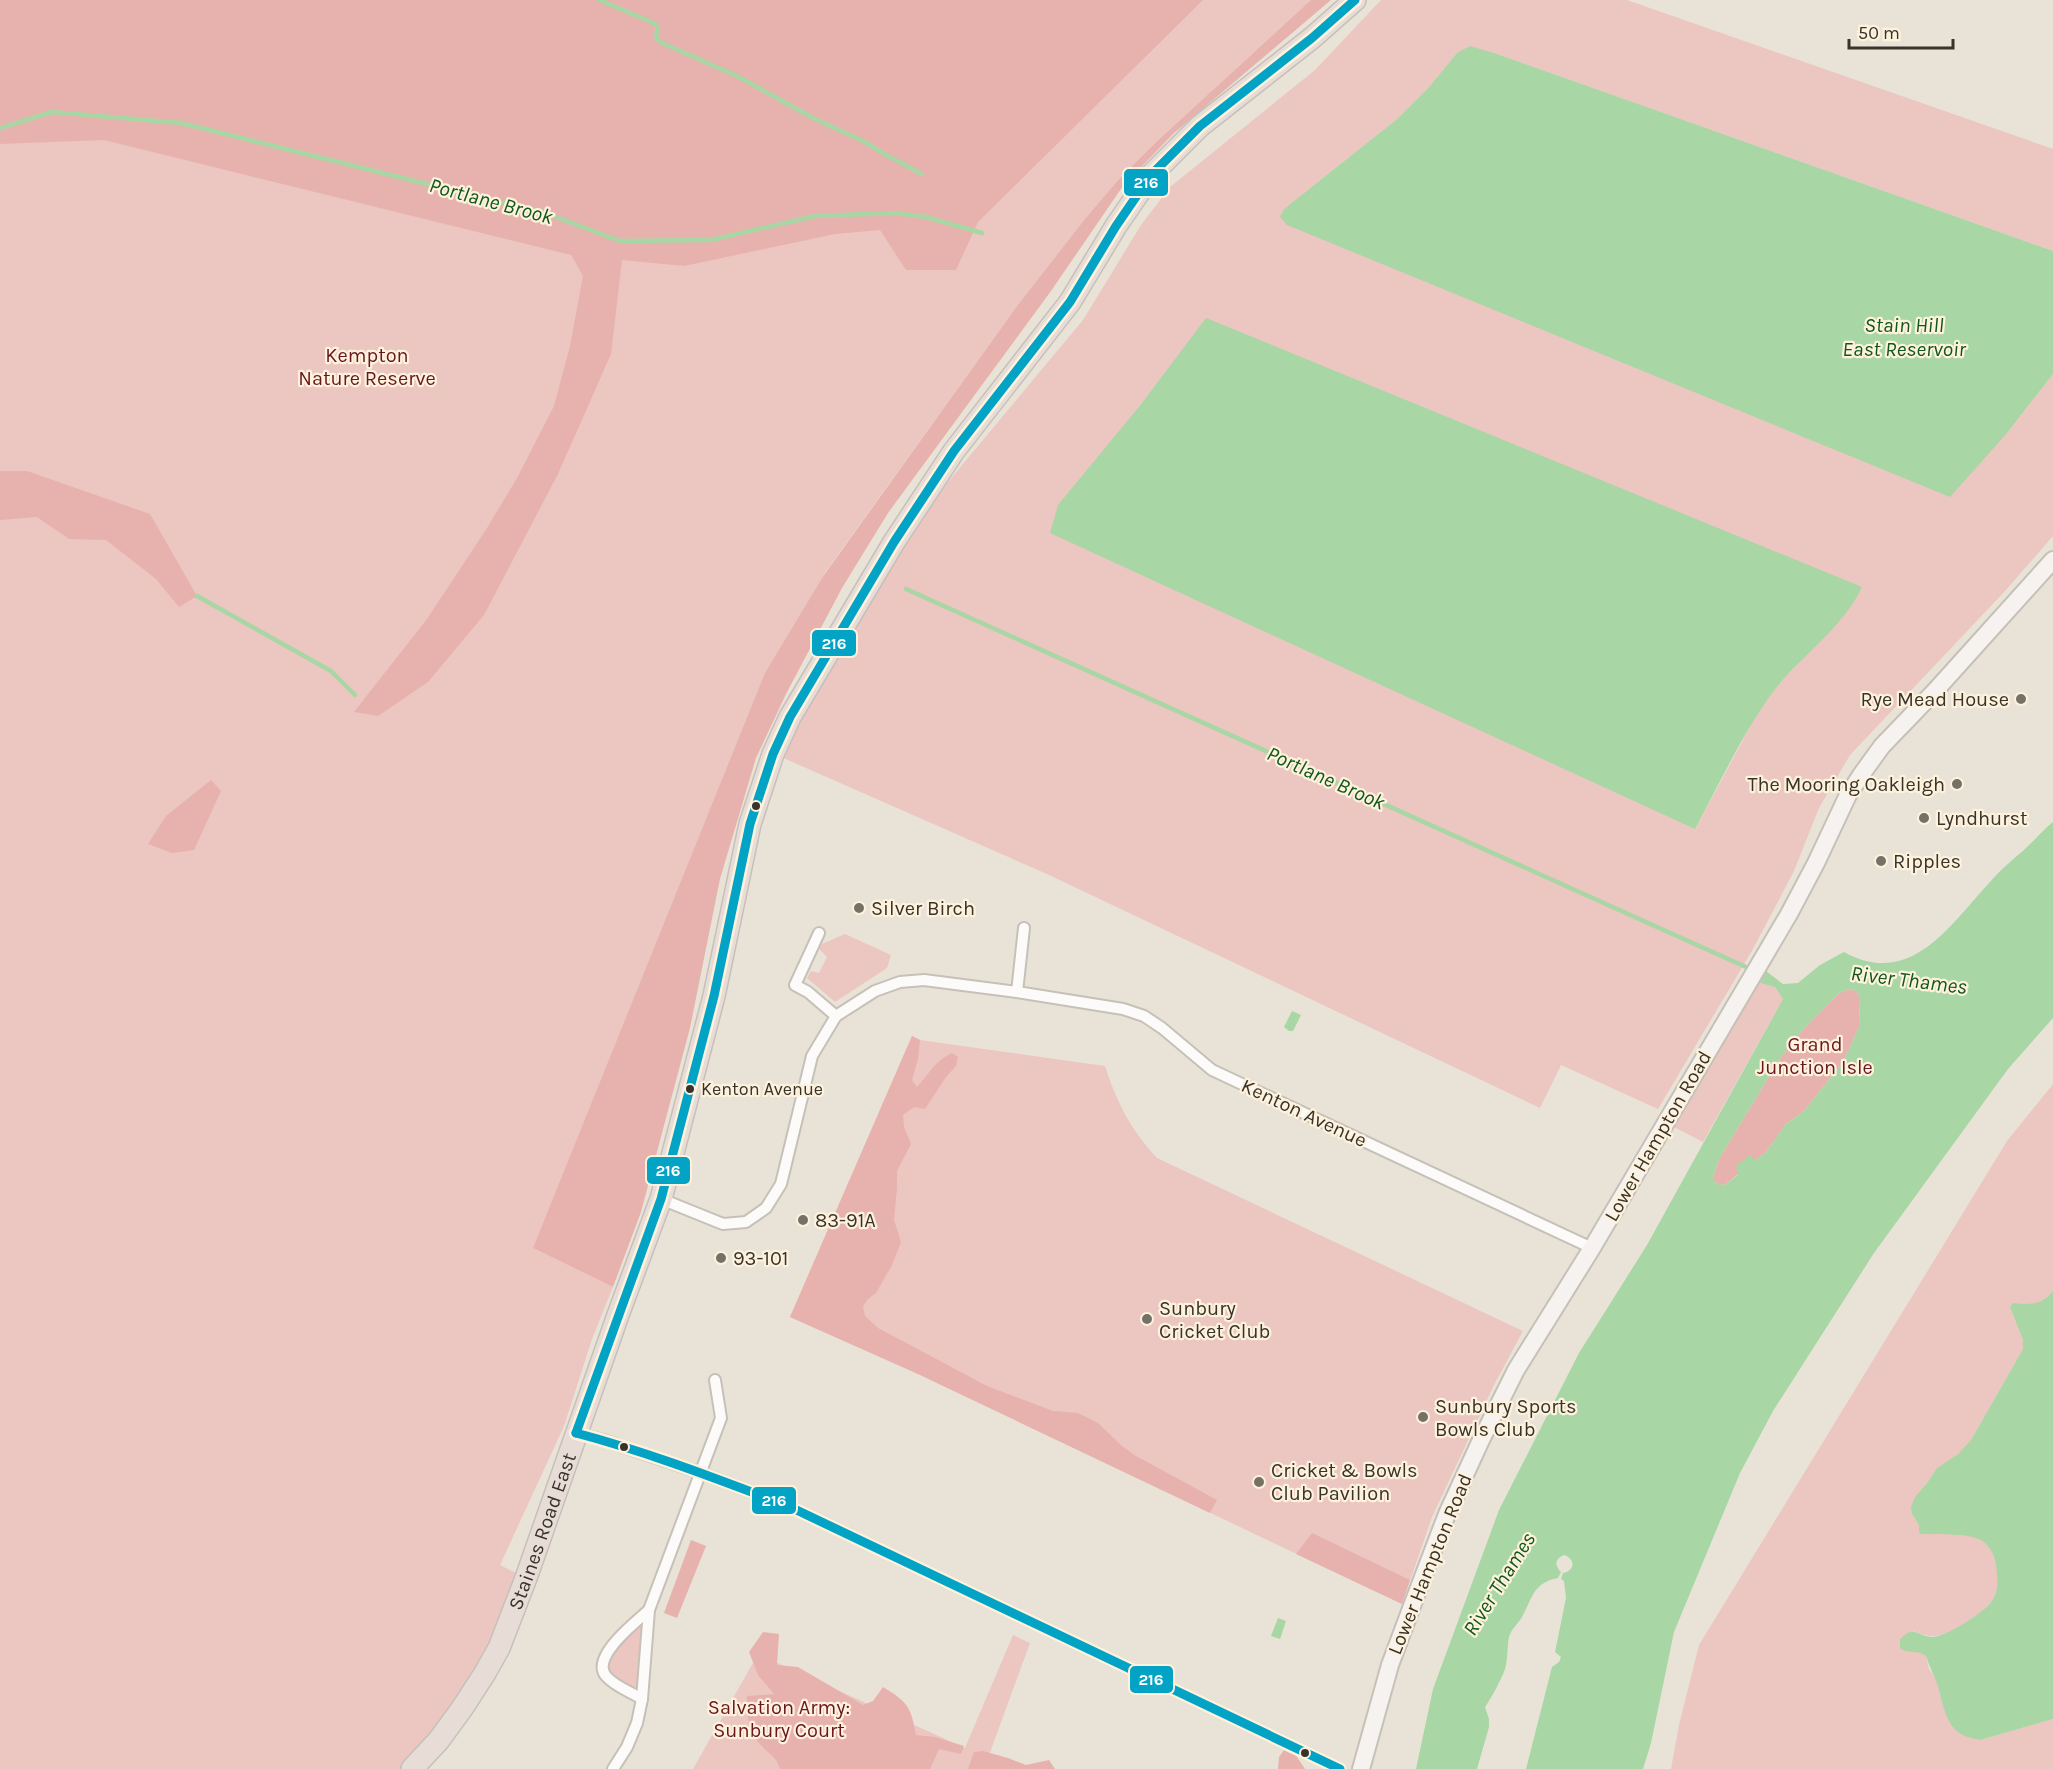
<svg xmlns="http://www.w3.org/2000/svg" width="2053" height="1769" font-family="Karla,sans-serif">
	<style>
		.green { fill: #ecc6c0; fill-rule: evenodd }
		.forest { fill: #e7b2ad }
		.water { fill: #a8d6a4; fill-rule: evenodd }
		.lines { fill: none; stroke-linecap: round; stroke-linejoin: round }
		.stream { stroke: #a8d6a4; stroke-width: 4.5 }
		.street-casing { stroke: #c6c1b8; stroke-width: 14 }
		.secondary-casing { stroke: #c6c1b8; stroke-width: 20 }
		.highway-casing { stroke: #c4c0bb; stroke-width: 24 }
		.street { stroke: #fcfbf9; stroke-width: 10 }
		.secondary { stroke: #f6f2ef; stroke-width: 16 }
		.highway { stroke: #e7ddd6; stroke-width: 21 }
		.bus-1-casing { stroke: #fef2dd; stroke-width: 14 }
		.bus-1 { stroke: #03a3c6; stroke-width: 9 }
		.poi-dot { fill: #767167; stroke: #fef2dd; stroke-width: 2 }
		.bus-dot { fill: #38332b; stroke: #fef2dd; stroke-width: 2 }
		.labels { text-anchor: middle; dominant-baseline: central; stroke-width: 4.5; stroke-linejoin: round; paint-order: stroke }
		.bus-label { font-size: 18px; fill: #38332b; stroke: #fef2dd; text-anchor: start }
		.park-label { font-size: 20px; fill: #6a1620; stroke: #fef2dd }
		.poi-label { font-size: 20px; fill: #38332b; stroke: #fef2dd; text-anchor: start }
		.street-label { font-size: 20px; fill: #38332b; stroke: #fef2dd }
		.water-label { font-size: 21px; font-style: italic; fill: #0f571a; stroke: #fef2dd }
		.line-badge { stroke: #fef2dd; stroke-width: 2 }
		.badge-label { font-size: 16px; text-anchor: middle; font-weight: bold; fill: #fff }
	</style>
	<rect width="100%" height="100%" fill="#e9e3d7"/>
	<!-- green -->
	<g class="green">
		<path d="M0 0H1311L1155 143 1119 179 1084 220 1017 306 824 574 533 1248 613 1287 592 1339 564 1426 500 1565 526 1578 510 1621 412 1769H0Z"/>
		<path d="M1381 0H1627L2053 149V251L1497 54 1457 53 1429 87 1397 119 1284 209 2007 433 2053 374V536L2006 590 1850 755 1819 808 1794 871 1753 949 1658 1109 1561 1065 1540 1108 1049 875 781 757 874 590 927 507 1083 320 1141 225 1170 187 1315 70ZM1180 353 1803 657 1774 690 1754 719 1696 828 1138 408Z"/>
		<path d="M845 934 891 955 887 968 835 1002 807 978 811 971 819 973 827 957 819 949 822 944Z"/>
		<path d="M1760 981 1775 987 1783 999 1703 1142 1672 1126Z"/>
		<path d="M912 1036 920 1040 1105 1066C1117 1103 1131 1130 1157 1158L1523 1331 1494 1385 1432 1517 1402 1604 918 1374 790 1317Z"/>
		<path d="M2053 1084V1291C2042 1305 2027 1306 2010 1307L2023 1340V1349L1971 1440 1958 1454 1937 1468 1927 1483 1915 1497 1912 1514 1919 1525V1531L1921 1534C1934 1534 1967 1533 1977 1537 1998 1546 2003 1581 1993 1599 1985 1612 1950 1635 1935 1636 1928 1637 1920 1633 1913 1631L1922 1652 1926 1656 1929 1669 1980 1740 2053 1719V1769H1671L1679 1725 1699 1645 2007 1141Z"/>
		<path d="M649 1610 642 1699 609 1679 605 1654Z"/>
		<path d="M1013 1635 1030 1643 988 1758 1012 1769H693L758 1654 965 1748Z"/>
	</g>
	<!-- forest -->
	<g class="forest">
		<path d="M0 0H1203L978 222 956 270H906L880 230 835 234 684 266 622 260 611 354 558 474 484 615 428 682 378 716 354 712 427 619 487 528 517 478 554 406 570 346 583 276 571 255 104 140 0 144Z"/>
		<path d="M1311 0H1331L1173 134 1123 186 1051 291 888 513 842 588 786 694 756 758 720 879 690 1028 641 1212 613 1287 533 1248 765 673 824 575 1017 306 1084 220 1119 179 1155 143Z"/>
		<path d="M0 471H27L150 514 197 596 179 607 156 579 106 540 69 539 37 517 0 520Z"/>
		<path d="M211 780 221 791 194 850 172 853 148 844 166 816Z"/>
		<path d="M1849 989 1856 991 1860 998 1859 1027 1843 1062 1804 1111 1786 1124 1766 1152 1726 1184 1720 1185 1714 1181V1175L1719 1159 1779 1060 1800 1033 1839 993Z"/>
		<path d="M912 1036 920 1040 918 1059 912 1080 917 1087C928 1075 937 1059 952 1053L958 1057 956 1066 946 1077 925 1109 914 1107 903 1115 904 1127 911 1144 897 1171V1188L894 1220 901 1242 892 1265 876 1293 868 1299 863 1306 865 1316 878 1328 987 1386 1053 1411 1078 1413 1098 1423 1122 1446 1136 1456 1217 1500 1210 1513 918 1374 790 1317Z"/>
		<path d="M1312 1533 1410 1580 1402 1604 1296 1554Z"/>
		<path d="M691 1540 706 1546 677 1618 664 1613Z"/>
		<path d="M763 1632 779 1634 777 1665 798 1667 863 1705 873 1701 883 1687C908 1702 911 1707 916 1735L935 1737 964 1746 961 1754 939 1749 930 1769H780C777 1756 767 1753 759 1743 748 1731 746 1711 747 1696L774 1694 758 1675 749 1652Z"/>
		<path d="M1284 1750 1293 1751 1305 1769H1278L1279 1757Z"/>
		<path d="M983 1751 1008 1758 1026 1765 1049 1760 1055 1769H968L974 1752Z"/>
	</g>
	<!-- water -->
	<g class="water">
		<path d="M1470 46 1497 54 2053 251V374L2007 433 1950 497 1287 225 1280 217 1284 209 1397 119 1429 87 1457 53Z"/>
		<path d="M1206 318 1862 587C1843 628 1800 656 1773 692 1742 734 1720 783 1695 829L1050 533 1058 505 1138 408Z"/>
		<path d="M2053 822V1018L2008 1069 1874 1253 1773 1411 1740 1473 1674 1632 1651 1743 1643 1769H1526L1552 1667 1559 1662 1561 1657 1555 1652 1566 1598 1564 1581 1561 1579 1563 1573C1575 1571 1576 1559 1564 1555 1555 1559 1554 1565 1561 1572L1558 1578C1533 1583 1533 1597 1522 1617 1518 1624 1511 1629 1509 1637 1507 1647 1508 1659 1505 1669 1502 1678 1491 1699 1485 1707L1489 1719V1727L1477 1769H1416L1433 1689 1499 1510 1579 1353 1647 1245 1783 999 1775 987 1761 983 1760 981 1766 971 1783 984 1798 983 1820 965 1844 952C1911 989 1950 925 1990 882 2001 869 2015 858 2027 847 2037 838 2044 829 2053 822ZM1849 989 1856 991 1860 998 1859 1027 1843 1062 1804 1111 1786 1124 1766 1152 1756 1160 1750 1155 1736 1166 1738 1175 1726 1184 1720 1185 1714 1181V1175L1719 1159 1779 1060 1800 1033 1839 993Z"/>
		<path d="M1292 1011 1301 1015 1293 1031H1289L1284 1027Z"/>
		<path d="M2053 1291V1719L1980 1740C1972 1738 1964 1737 1957 1731 1944 1720 1942 1698 1937 1683 1933 1673 1929 1666 1926 1656 1918 1649 1908 1655 1900 1648V1640C1912 1624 1918 1636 1932 1637 1946 1637 1983 1613 1991 1602 1997 1595 1998 1584 1997 1576 1997 1563 1994 1551 1984 1542 1972 1532 1938 1535 1921 1534L1919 1532V1525L1912 1514 1911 1507 1915 1497 1927 1483 1937 1468 1958 1454 1971 1440 2023 1349V1340L2010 1307 2013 1303C2029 1305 2042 1305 2053 1291Z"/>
		<path d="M1278 1618 1286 1621 1280 1639 1271 1636Z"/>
	</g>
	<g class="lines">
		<!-- stream -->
		<g class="stream">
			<path d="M599 0 654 23 658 28 656 37 660 42 739 77 813 118 865 142 886 155 922 174"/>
			<path d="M0 128 52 112 181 123 548 214 620 241 711 240 815 216 896 213 926 217 982 233"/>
			<path d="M906 589 1746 967"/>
			<path d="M197 596 331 671 355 695"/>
		</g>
		<!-- street casing -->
		<g class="street-casing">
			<g id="street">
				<path d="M819 933 795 985 808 992 836 1016"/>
				<path d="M1017 992 1024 928"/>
				<path d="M661 1199 723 1224 746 1222 766 1208 781 1184 812 1056 836 1016 875 991 900 982 924 980 1017 992 1123 1009 1144 1016 1162 1028 1212 1070 1592 1248"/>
				<path d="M576 1433 603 1440 701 1473 786 1505 1340 1769"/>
				<path d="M642 1699C631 1692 614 1686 606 1676 590 1657 636 1622 649 1610"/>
				<path d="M613 1769 627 1747 637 1723 642 1699 649 1610 721 1418 715 1380"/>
			</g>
		</g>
		<!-- secondary casing -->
		<g class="secondary-casing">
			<path id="secondary" d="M1361 1769 1390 1665 1412 1606 1447 1514 1481 1440 1516 1370 1592 1248 1789 914 1816 863 1848 795 1861 775 1882 746 1935 691 2053 560"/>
		</g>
		<!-- highway casing -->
		<g class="highway-casing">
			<g id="highway">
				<path id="s1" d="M412 1769 439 1740 463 1707 485 1673 499 1648 526 1578 618 1315 661 1199 714 996 750 824 773 754 790 717 894 542 954 451 1070 302 1116 226 1151 175 1200 126 1312 38 1355 0"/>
			</g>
		</g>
		<!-- street -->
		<use href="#street" class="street"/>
		<!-- secondary -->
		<use href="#secondary" class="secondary"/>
		<!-- highway -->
		<use href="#highway" class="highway"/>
		<!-- bus-1 casing -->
		<g class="bus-1-casing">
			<g id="bus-1">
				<path d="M576 1433 661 1199 714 996 750 824 773 754 790 717 894 542 954 451 1070 302 1116 226 1151 175 1200 126 1312 38 1355 0"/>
				<path d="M576 1433C648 1452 717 1479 786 1505L1340 1769"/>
			</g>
		</g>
		<!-- bus-1 -->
		<use href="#bus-1" class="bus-1"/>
	</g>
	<!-- markers -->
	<g class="poi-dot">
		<circle cx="2021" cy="699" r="6"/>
		<circle cx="1957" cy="784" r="6"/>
		<circle cx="1924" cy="818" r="6"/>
		<circle cx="1881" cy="861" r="6"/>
		<circle cx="859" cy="908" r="6"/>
		<circle cx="803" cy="1220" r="6"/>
		<circle cx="721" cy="1258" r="6"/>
		<circle cx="1147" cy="1319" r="6"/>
		<circle cx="1423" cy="1417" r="6"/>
		<circle cx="1259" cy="1482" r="6"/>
	</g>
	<g class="bus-dot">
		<circle cx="756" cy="806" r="5"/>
		<circle cx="690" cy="1089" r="5"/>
		<circle cx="624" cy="1447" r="5"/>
		<circle cx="1305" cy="1753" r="5"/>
	</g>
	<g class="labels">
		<!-- bus labels -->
		<g class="bus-label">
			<text x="701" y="1089">Kenton Avenue</text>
		</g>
		<!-- park labels -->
		<g class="park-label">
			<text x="367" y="355">Kempton<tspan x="367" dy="23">Nature Reserve</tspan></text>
			<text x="1815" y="1044">Grand<tspan x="1815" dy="23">Junction Isle</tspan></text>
			<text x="779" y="1707">Salvation Army:<tspan x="779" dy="23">Sunbury Court</tspan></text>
		</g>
		<!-- poi labels -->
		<g class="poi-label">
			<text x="2009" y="699" text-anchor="end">Rye Mead House</text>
			<text x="1945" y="784" text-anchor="end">The Mooring Oakleigh</text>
			<text x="1936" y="818">Lyndhurst</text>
			<text x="1893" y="861">Ripples</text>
			<text x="871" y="908">Silver Birch</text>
			<text x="815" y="1220">83-91A</text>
			<text x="733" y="1258">93-101</text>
			<text x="1159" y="1308">Sunbury<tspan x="1159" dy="23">Cricket Club</tspan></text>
			<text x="1435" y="1406">Sunbury Sports<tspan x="1435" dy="23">Bowls Club</tspan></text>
			<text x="1271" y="1470">Cricket &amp; Bowls<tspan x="1271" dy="23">Club Pavilion</tspan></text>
		</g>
		<!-- street labels -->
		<g class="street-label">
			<text transform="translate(1304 1113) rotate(25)">Kenton Avenue</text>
			<text transform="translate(1658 1136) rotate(-60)">Lower Hampton Road</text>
			<text stroke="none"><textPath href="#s1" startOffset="274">Staines Road East</textPath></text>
			<text transform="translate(1430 1564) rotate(-68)">Lower Hampton Road</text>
		</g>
		<!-- water labels -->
		<g class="water-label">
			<text transform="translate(491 201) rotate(15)">Portlane Brook</text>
			<text x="1904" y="325">Stain Hill<tspan x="1904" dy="24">East Reservoir</tspan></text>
			<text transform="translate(1326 778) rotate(24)">Portlane Brook</text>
			<text transform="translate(1909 980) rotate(7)">River Thames</text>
			<text transform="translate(1499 1584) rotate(-58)">River Thames</text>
		</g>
	</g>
	<g class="line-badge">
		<rect x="1123" y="168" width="46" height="29" rx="6" fill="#03a3c6"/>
		<rect x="811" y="629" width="46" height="28" rx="6" fill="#03a3c6"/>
		<rect x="646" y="1156" width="45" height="29" rx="6" fill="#03a3c6"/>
		<rect x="751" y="1486" width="46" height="29" rx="6" fill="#03a3c6"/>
		<rect x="1129" y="1665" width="45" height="29" rx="6" fill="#03a3c6"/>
	</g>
	<g class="badge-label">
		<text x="1146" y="188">216</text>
		<text x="834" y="649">216</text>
		<text x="668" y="1176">216</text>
		<text x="774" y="1506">216</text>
		<text x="1151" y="1685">216</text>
	</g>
	<!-- scale -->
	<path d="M1849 39v9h104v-9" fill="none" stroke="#38332b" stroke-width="3"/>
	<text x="1858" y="39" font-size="18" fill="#38332b" stroke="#fef2dd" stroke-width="4.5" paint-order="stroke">50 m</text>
</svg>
